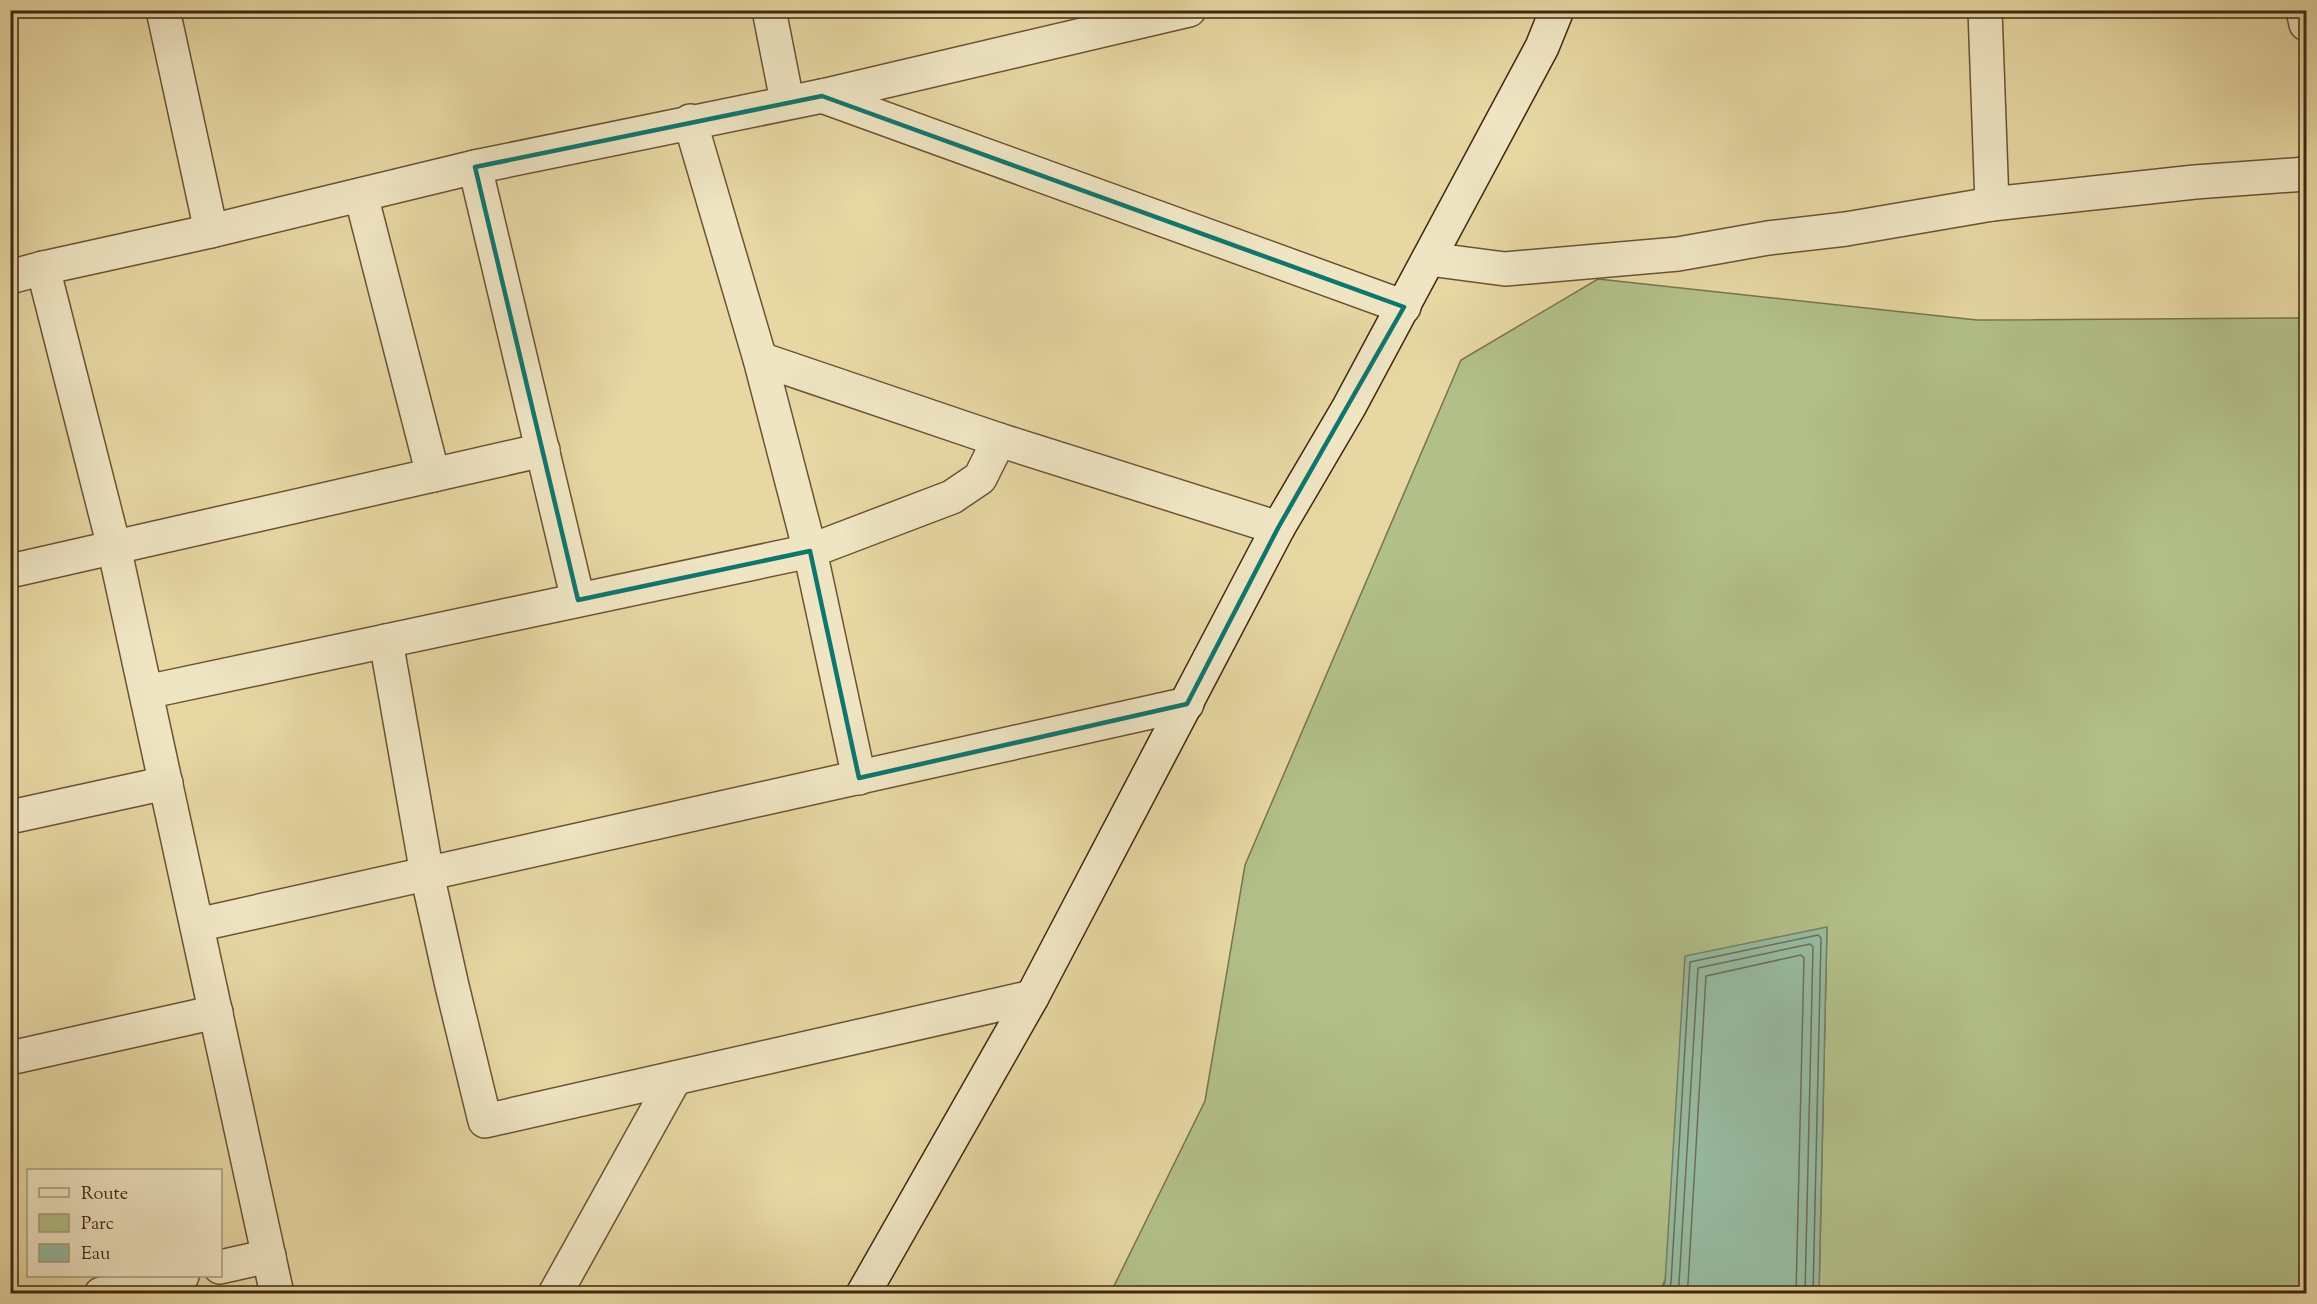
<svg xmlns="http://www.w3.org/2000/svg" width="2317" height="1304" font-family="'Sorts Mill Goudy',serif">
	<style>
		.green { fill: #b2bf88; stroke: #7a734c; stroke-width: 1.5 }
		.water { fill: #97baa1; stroke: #757f67; stroke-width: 1.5 }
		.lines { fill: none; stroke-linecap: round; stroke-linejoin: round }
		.shore { stroke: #6c7058; stroke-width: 1.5 }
		.street-casing { stroke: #6a5335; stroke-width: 36 }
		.secondary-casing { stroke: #412710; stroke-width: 36 }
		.street { stroke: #efe5c3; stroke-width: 33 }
		.secondary { stroke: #efe5c3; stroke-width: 33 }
		.marked { fill: none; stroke: #0f766e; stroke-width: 4.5; stroke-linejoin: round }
	</style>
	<rect width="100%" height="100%" fill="#e6d7a3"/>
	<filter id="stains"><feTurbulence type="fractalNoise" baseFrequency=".00333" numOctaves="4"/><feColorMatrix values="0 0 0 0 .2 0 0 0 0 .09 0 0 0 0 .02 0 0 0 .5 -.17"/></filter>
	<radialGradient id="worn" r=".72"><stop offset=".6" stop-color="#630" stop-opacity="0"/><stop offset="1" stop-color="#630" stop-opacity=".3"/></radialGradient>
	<!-- green -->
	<path class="green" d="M1598 279 1977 320 2306 318V1293H1819L1827 927 1659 1293 1110 1294 1205 1101 1245 865 1461 360Z"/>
	<!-- water -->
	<path class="water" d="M1827 927 1819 1293H1659L1665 1283 1685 956Z"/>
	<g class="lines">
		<!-- shore -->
		<g class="shore">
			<path d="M1666 1294 1671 1283 1690 962 1818 935 1821 938 1813 1294"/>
			<path d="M1675 1294 1679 1284 1698 968 1810 944 1813 947 1805 1294"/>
			<path d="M1685 1294 1688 1284 1706 976 1801 955 1804 958 1796 1294"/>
		</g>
		<!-- street casing -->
		<g class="street-casing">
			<g id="street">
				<path d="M163 10 211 231"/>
				<path d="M769 10 787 101"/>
				<path d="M1985 10 1992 204"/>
				<path d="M2303 10 2306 24"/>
				<path d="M822 96 1404 307"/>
				<path d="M690 121 760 359 810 551 859 778"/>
				<path d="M475 167 578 600"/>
				<path d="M361 195 433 475"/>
				<path d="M1429 259 1505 269 1678 254 1768 238 1846 229 1992 204 2195 182 2306 174"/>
				<path d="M43 268 114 547 277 1294"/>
				<path d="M10 277 43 268 211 231 475 167 822 96 1189 10"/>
				<path d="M760 359 999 440 1278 528"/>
				<path d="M10 571 543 450"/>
				<path d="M386 641 427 874 452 986 485 1121 1032 997"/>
				<path d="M146 692 810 551 952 497 980 478 999 440"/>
				<path d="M10 817 166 783"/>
				<path d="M197 925 1187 704"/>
				<path d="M10 1058 216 1012"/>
				<path d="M220 1267 269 1256"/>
				<path d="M101 1294 182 1276"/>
				<path d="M555 1294 675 1078"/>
			</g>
		</g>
		<!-- secondary casing -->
		<g class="secondary-casing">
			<path id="secondary" d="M863 1294 1032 997 1278 528 1349 407 1542 47 1557 10"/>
		</g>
		<!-- street -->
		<use href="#street" class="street"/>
		<!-- secondary -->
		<use href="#secondary" class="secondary"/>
	</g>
	<!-- marked area -->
	<path class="marked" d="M822 96 1404 307 1278 528 1187 704 859 778 810 551 578 600 475 167Z"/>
	<!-- margin -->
	<rect width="2317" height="1304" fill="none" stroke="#e6d7a3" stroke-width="36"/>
	<rect x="12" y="12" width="2293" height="1280" fill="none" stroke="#412710" stroke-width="3"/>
	<rect x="18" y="18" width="2281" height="1268" fill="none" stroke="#412710" stroke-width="1.5"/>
	<!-- legend -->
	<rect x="27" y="1169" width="195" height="108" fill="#efe5c3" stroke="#a9997b" stroke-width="1.5"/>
	<rect x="39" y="1188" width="30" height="9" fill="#efe5c3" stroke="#a9997b" stroke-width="1.5"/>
	<text x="81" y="1199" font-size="18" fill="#412710">Route</text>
	<rect x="39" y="1214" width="30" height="18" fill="#b2bf88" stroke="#a9997b" stroke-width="1.5"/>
	<text x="81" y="1229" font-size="18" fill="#412710">Parc</text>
	<rect x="39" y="1244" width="30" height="18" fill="#97baa1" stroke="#a9997b" stroke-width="1.5"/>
	<text x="81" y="1259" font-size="18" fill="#412710">Eau</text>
	<rect width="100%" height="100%" filter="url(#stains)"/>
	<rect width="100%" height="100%" fill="url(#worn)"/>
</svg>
